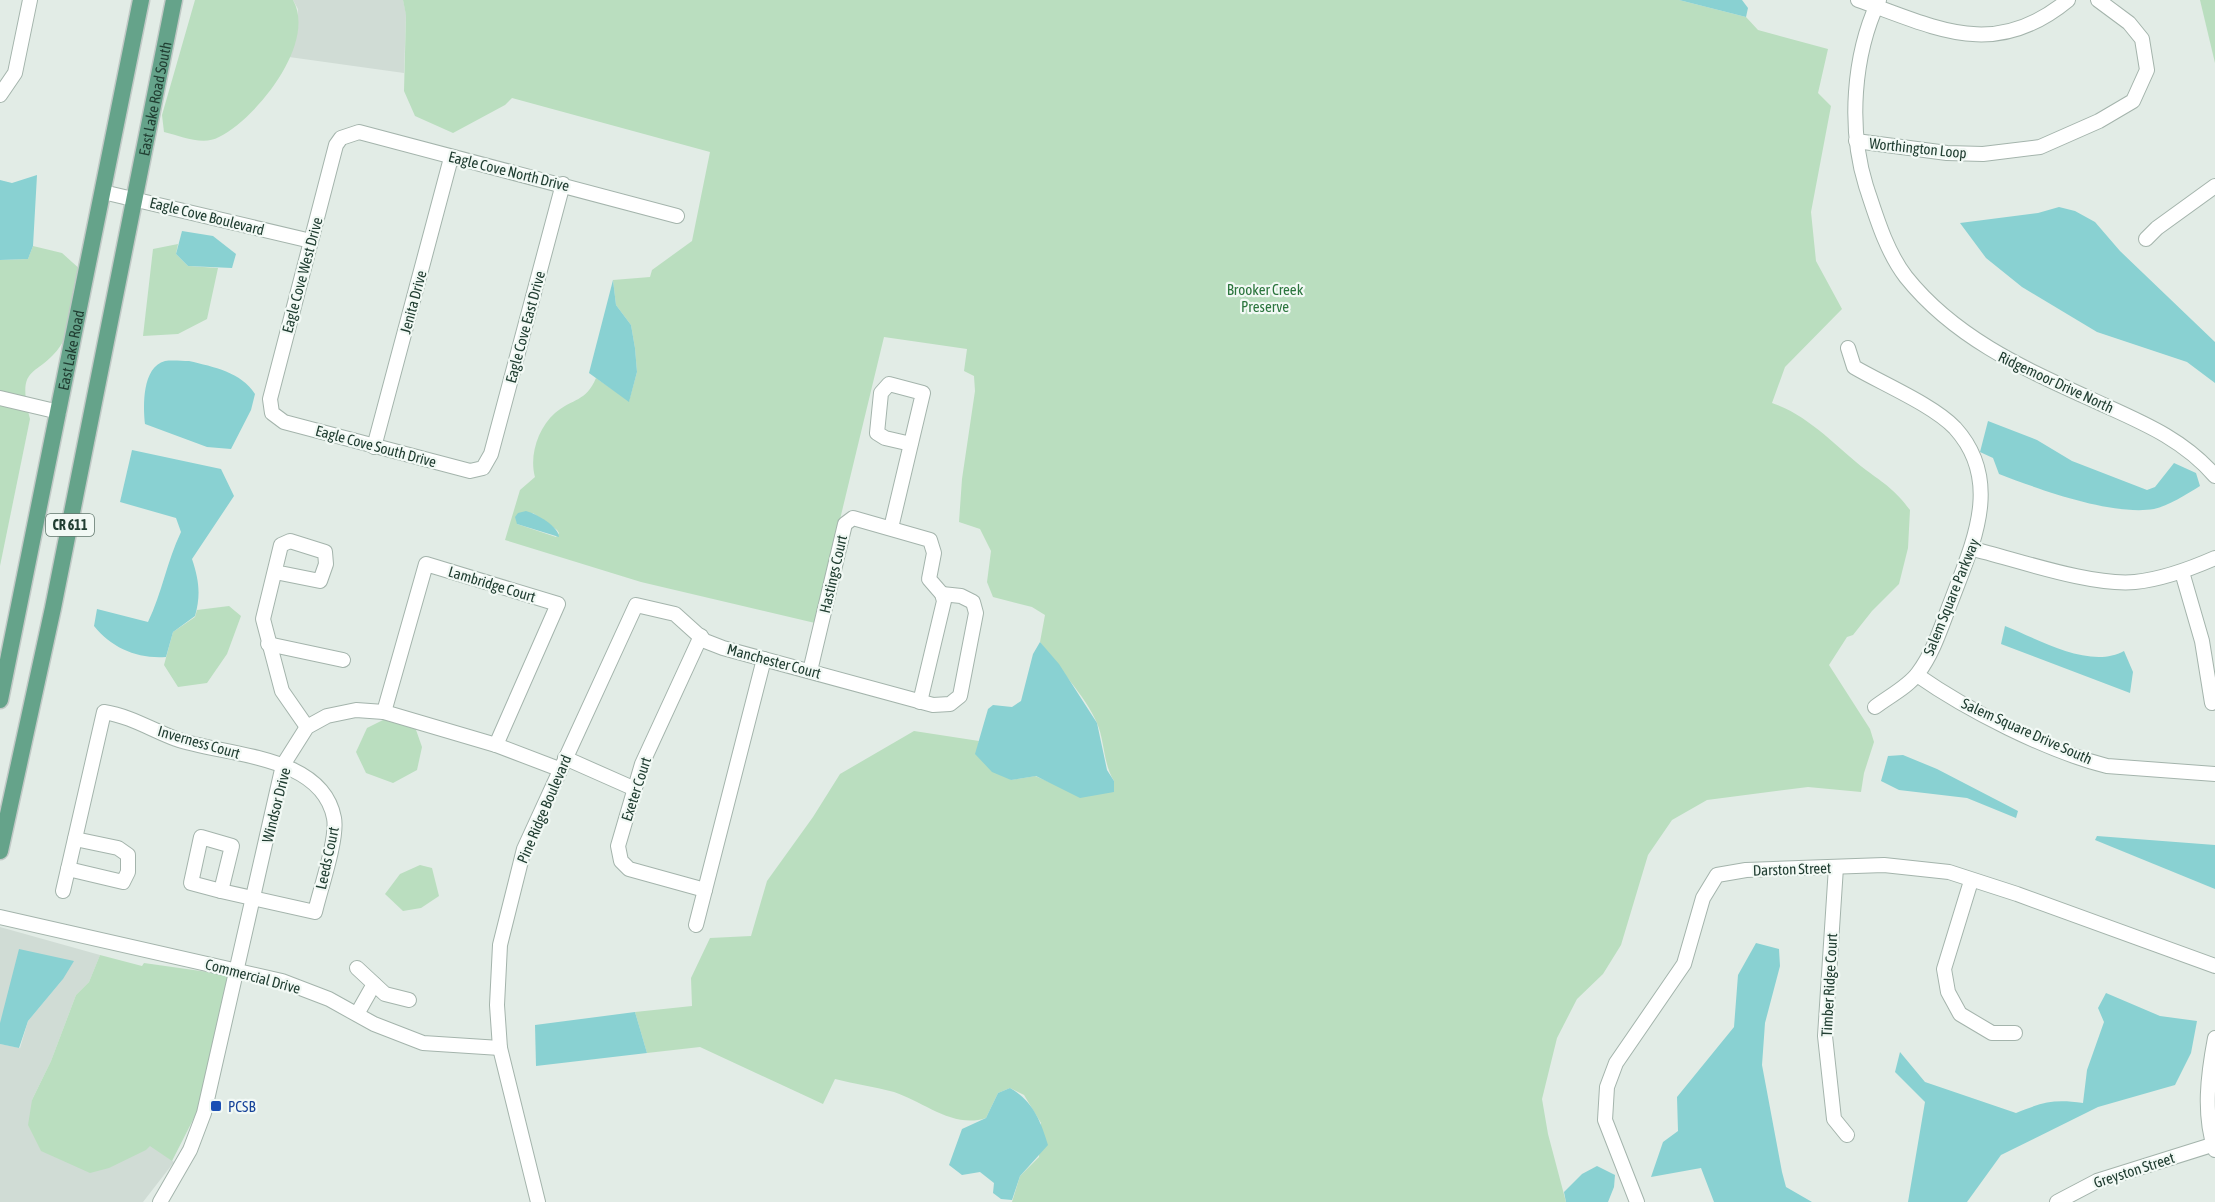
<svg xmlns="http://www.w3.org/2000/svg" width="2215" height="1202" font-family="'Asap Condensed',sans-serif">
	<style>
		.built { fill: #d0dcd5 }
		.green { fill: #badebf; fill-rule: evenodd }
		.water { fill: #89d1d2 }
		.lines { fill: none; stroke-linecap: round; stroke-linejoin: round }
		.minor-casing { stroke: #a4b4ac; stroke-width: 16 }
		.major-casing { stroke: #c1c9c6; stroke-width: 19 }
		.minor { stroke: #fff; stroke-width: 14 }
		.major { stroke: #65a38a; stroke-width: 16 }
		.transit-dot { fill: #1a4fb4; stroke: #f2f9f5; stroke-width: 2 }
		.labels { text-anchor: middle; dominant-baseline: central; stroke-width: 4.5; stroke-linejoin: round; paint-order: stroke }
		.shield { fill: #f2f9f5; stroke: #60766c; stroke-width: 1.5 }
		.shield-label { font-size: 14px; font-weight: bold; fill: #213e32 }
		.street-label { font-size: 15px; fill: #213e32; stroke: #f2f9f5 }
		.park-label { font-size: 15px; fill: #2b753d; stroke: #f2f9f5 }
		.transit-label { font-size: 15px; fill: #164399; stroke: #f2f9f5; text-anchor: start }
	</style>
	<rect width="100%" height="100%" fill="#e2ece6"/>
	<!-- built -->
	<g class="built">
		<path d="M293 0H403L406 14 404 73 289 57 297 33 298 9Z"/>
		<path d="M0 927 100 955 89 982 76 995 51 1061 32 1100 150 1145 174 1162 143 1202H0V1044L20 1048 28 1021 63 979 0 1023Z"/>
	</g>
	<!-- green -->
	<g class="green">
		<path d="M195 0H293C317 43 257 118 219 137 203 146 181 136 164 132L162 115Z"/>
		<path d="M403 0H1679L1746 17 1758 30 1828 49 1818 93 1831 106 1811 212 1816 261 1842 309 1785 367 1772 403C1810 416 1835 446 1866 470 1885 484 1895 490 1910 510L1908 548 1899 584 1872 611 1853 635 1847 637 1829 665 1870 729 1874 742 1864 773 1861 792 1808 787 1707 800 1672 820 1648 855 1621 945 1603 974 1577 999 1557 1038 1542 1099 1548 1134 1566 1202H1012L1020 1176 1039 1157 1041 1123 1024 1095 1010 1088 998 1093 986 1118C954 1129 924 1102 894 1092 875 1087 855 1084 835 1079L823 1104 700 1047 647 1053 635 1012 692 1006 691 978 710 938 751 936 767 881 813 817 840 774 914 731 979 741 976 754 1011 780 1035 776 1054 784 1114 781C1103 763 1105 742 1097 723 1085 695 1057 667 1040 642L1045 615 1032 607 993 597 987 582 991 551 980 529 959 522 962 479 975 391 974 376 964 371 967 349 884 337 815 623 641 582 505 540 520 490 535 477C529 456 538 428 555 413 573 398 586 402 596 378L629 401 637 372 635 348 631 325 616 305 613 280 650 277 652 270 692 241 710 152 512 98 505 105 453 133 415 116 404 91 406 15ZM533 513 557 530 559 533 556 537 517 524Z"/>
		<path d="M2200 0H2215V63Z"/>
		<path d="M178 244 176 254 188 266 218 268 207 319 178 334 143 336 153 249Z"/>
		<path d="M33 246 62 253 82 271C76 299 74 334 53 355 36 373 22 370 26 400L0 393V260L28 259Z"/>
		<path d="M0 404 28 411 30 419 0 566Z"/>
		<path d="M229 606 241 616 227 654 207 683 178 687 164 665 173 632 195 617 197 610Z"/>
		<path d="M387 718 415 727 422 747 417 770 393 783 366 773 356 752 367 728Z"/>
		<path d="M420 865 432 868 439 896 421 908 403 911 385 894 400 874Z"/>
		<path d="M100 955 142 966 144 963 229 975 199 1108 172 1161 150 1146 146 1150 109 1168 90 1173 41 1151 28 1125 32 1100 51 1061 76 995 89 982Z"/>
	</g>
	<!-- water -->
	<g class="water">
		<path d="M1679 0H1742L1748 8 1746 17Z"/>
		<path d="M37 175 33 246 28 259 0 260V180L12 183Z"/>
		<path d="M2059 207 2075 211 2095 222 2120 251 2215 342V383L2187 362 2097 332 2022 287 1986 258 1960 223 2038 213Z"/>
		<path d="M182 231 213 236 236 254 232 268 188 266 176 254Z"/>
		<path d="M613 280 616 305 631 325 635 348 637 372 629 402 589 373Z"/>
		<path d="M189 361C214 367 241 372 255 394L251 410 231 449 207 447 145 424C143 406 142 367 165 361 172 360 182 361 189 361Z"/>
		<path d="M1988 421 2037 440 2072 461 2147 490 2155 487 2174 463 2196 473 2200 486C2187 494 2168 506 2154 509 2112 516 2038 489 1999 474L1993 458 1980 452Z"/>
		<path d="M132 450 221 469 234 496 192 559C199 580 201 595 195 616L173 632 166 657C137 659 112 648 94 626L97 609 148 622C162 593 167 561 181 532L176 518 120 502Z"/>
		<path d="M526 511C537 514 558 526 559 537L517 524 515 517 518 513Z"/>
		<path d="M2005 626C2038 639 2090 670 2124 651L2133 672 2130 693 2001 644Z"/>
		<path d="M1040 642 1059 664 1097 723 1107 770 1114 781V792L1080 798 1036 776 1011 780 992 772 975 754 988 709 993 705 1012 707 1021 701 1033 654Z"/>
		<path d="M1903 755 1937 769 2018 811 2016 818 1967 798 1899 790 1881 781 1888 756Z"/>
		<path d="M2097 836 2215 845V889L2095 840Z"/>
		<path d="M1756 943 1779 949 1780 966 1765 1023 1762 1065 1782 1172 1786 1187 1812 1202H1714L1701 1168 1651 1177 1663 1142 1678 1131 1677 1097 1734 1027 1738 975Z"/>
		<path d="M19 949 74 961 63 979 28 1021 19 1048 0 1044V1023Z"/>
		<path d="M2106 993 2160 1016 2197 1021 2191 1053 2175 1085 2098 1107 2001 1155 1967 1202H1908L1925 1102 1895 1072 1900 1052 1925 1082 2016 1113C2043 1102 2054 1099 2083 1103L2087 1070 2104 1022 2098 1008Z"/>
		<path d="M635 1012 647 1053 536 1066 535 1025Z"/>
		<path d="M1010 1088C1032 1100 1041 1121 1048 1145L1020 1176 1012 1200 1001 1199 993 1193 994 1183 980 1172 962 1175 949 1165 962 1129 986 1118 998 1093Z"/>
		<path d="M1597 1166 1615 1175 1614 1187 1608 1202H1566L1564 1192 1582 1174Z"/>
	</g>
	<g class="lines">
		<!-- minor casing -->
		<g class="minor-casing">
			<g id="minor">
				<path d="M1858 0C1937 28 1994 61 2068 0"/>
				<path d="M1879 0C1853 55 1848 128 1866 186 1876 216 1886 251 1906 277 1958 342 2032 372 2106 406 2146 424 2185 441 2215 476"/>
				<path d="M0 95 15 73 30 0"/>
				<path d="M1856 141 1947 153 1983 154 2040 147 2099 121 2133 101 2147 70 2142 39 2129 23 2098 0"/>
				<path d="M563 184 491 454 483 468 470 471 284 422 272 413 270 399 336 145 341 138 359 132 677 216"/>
				<path d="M103 192 311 241"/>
				<path d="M2146 239 2157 228 2215 186"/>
				<path d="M1848 348 1854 367C1883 384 1933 405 1955 428 2003 481 1973 543 1952 599 1942 624 1934 652 1918 673 1909 686 1888 697 1875 707"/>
				<path d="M0 398 59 412"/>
				<path d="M374 447 451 158"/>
				<path d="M891 528 923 393 889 384 881 393 877 433 885 438 911 444"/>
				<path d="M1973 549C2018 560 2091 586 2135 582 2163 579 2190 569 2215 558"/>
				<path d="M275 572 320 581 326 564 325 552 290 541 281 545 263 619 282 691 307 727"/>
				<path d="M2182 572 2202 641 2212 703"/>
				<path d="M701 636 642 764 618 846 621 861 629 869 705 890"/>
				<path d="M268 644 343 660"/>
				<path d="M810 671 845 524 853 518 930 540 934 553 929 579 942 594 944 601 920 702"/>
				<path d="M1917 675C1967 710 2047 751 2107 766L2215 774"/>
				<path d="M384 712 426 564 558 604 496 745"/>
				<path d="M565 758 635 789"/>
				<path d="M201 837 232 846 221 891 191 883Z"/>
				<path d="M1836 867 1825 1036 1834 1119 1847 1135"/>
				<path d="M68 869 123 882 128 872V855L118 848 75 839"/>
				<path d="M1971 881 1944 969 1948 992 1960 1014 1992 1033H2015"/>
				<path d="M63 891 104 712C130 716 152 730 176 739 225 756 322 754 334 818 338 838 320 890 315 912L221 891"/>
				<path d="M0 917 282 981 329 999 374 1024 423 1043 500 1048"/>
				<path d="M696 925 764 659"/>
				<path d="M357 968 385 994 409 1000"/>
				<path d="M357 1014 374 984"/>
				<path d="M2215 1038C2208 1075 2203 1114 2215 1150"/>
				<path d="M160 1202 190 1150 204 1113 283 765 307 727 327 716 356 710 384 712 496 745 559 769"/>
				<path d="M538 1202 500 1048 497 1005 500 945 524 849 636 605 675 614 705 641 723 648 933 705 950 704 960 696 976 613 973 602 961 596 942 594"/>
				<path d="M1637 1202 1605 1120 1607 1087 1616 1063 1684 964 1703 898 1717 875 1746 870 1884 865 1949 872 2017 894 2215 966"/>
				<path d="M2057 1202 2097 1181 2215 1144"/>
			</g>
		</g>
		<!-- major casing -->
		<g class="major-casing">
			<g id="major">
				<path id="s1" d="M0 700 141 0"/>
				<path id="s2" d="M0 851 53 608 174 0"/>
			</g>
		</g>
		<!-- minor -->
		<use href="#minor" class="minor"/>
		<!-- major -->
		<use href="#major" class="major"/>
	</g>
	<!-- markers -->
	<rect class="transit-dot" x="210" y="1100" width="12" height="12" rx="3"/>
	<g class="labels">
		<!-- shield labels -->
		<rect class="shield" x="46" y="514" width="48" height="22" rx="4.5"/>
		<g class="shield-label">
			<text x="70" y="525">CR 611</text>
		</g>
		<!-- street labels -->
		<g class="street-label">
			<text stroke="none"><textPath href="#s2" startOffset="768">East Lake Road South</textPath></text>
			<text transform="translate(1918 148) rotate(6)">Worthington Loop</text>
			<text transform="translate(509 171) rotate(14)">Eagle Cove North Drive</text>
			<text transform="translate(207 216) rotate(14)">Eagle Cove Boulevard</text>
			<text transform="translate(302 275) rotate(-75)">Eagle Cove West Drive</text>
			<text transform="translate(413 302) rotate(-75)">Jenita Drive</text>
			<text transform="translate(525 327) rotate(-75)">Eagle Cove East Drive</text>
			<text stroke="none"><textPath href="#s1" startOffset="357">East Lake Road</textPath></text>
			<text transform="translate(2056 382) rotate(25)">Ridgemoor Drive North</text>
			<text transform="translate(376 446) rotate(15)">Eagle Cove South Drive</text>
			<text transform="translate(833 574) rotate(-77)">Hastings Court</text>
			<text transform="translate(492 584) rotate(17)">Lambridge Court</text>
			<text transform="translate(1951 597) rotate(-68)">Salem Square Parkway</text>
			<text transform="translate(774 661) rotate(15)">Manchester Court</text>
			<text transform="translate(2027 731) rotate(24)">Salem Square Drive South</text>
			<text transform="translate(199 742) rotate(16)">Inverness Court</text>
			<text transform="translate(636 789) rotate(-72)">Exeter Court</text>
			<text transform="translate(276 805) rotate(-76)">Windsor Drive</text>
			<text transform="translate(544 809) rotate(-67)">Pine Ridge Boulevard</text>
			<text transform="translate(327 858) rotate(-78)">Leeds Court</text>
			<text transform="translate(1792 869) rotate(-2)">Darston Street</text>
			<text transform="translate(253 976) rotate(15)">Commercial Drive</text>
			<text transform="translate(1829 985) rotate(-87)">Timber Ridge Court</text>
			<text transform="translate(2134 1170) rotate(-18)">Greyston Street</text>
		</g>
		<!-- park labels -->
		<g class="park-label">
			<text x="1265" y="289">Brooker Creek<tspan x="1265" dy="17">Preserve</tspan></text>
		</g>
		<!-- transit labels -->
		<g class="transit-label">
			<text x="228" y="1106">PCSB</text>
		</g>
	</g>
</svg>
